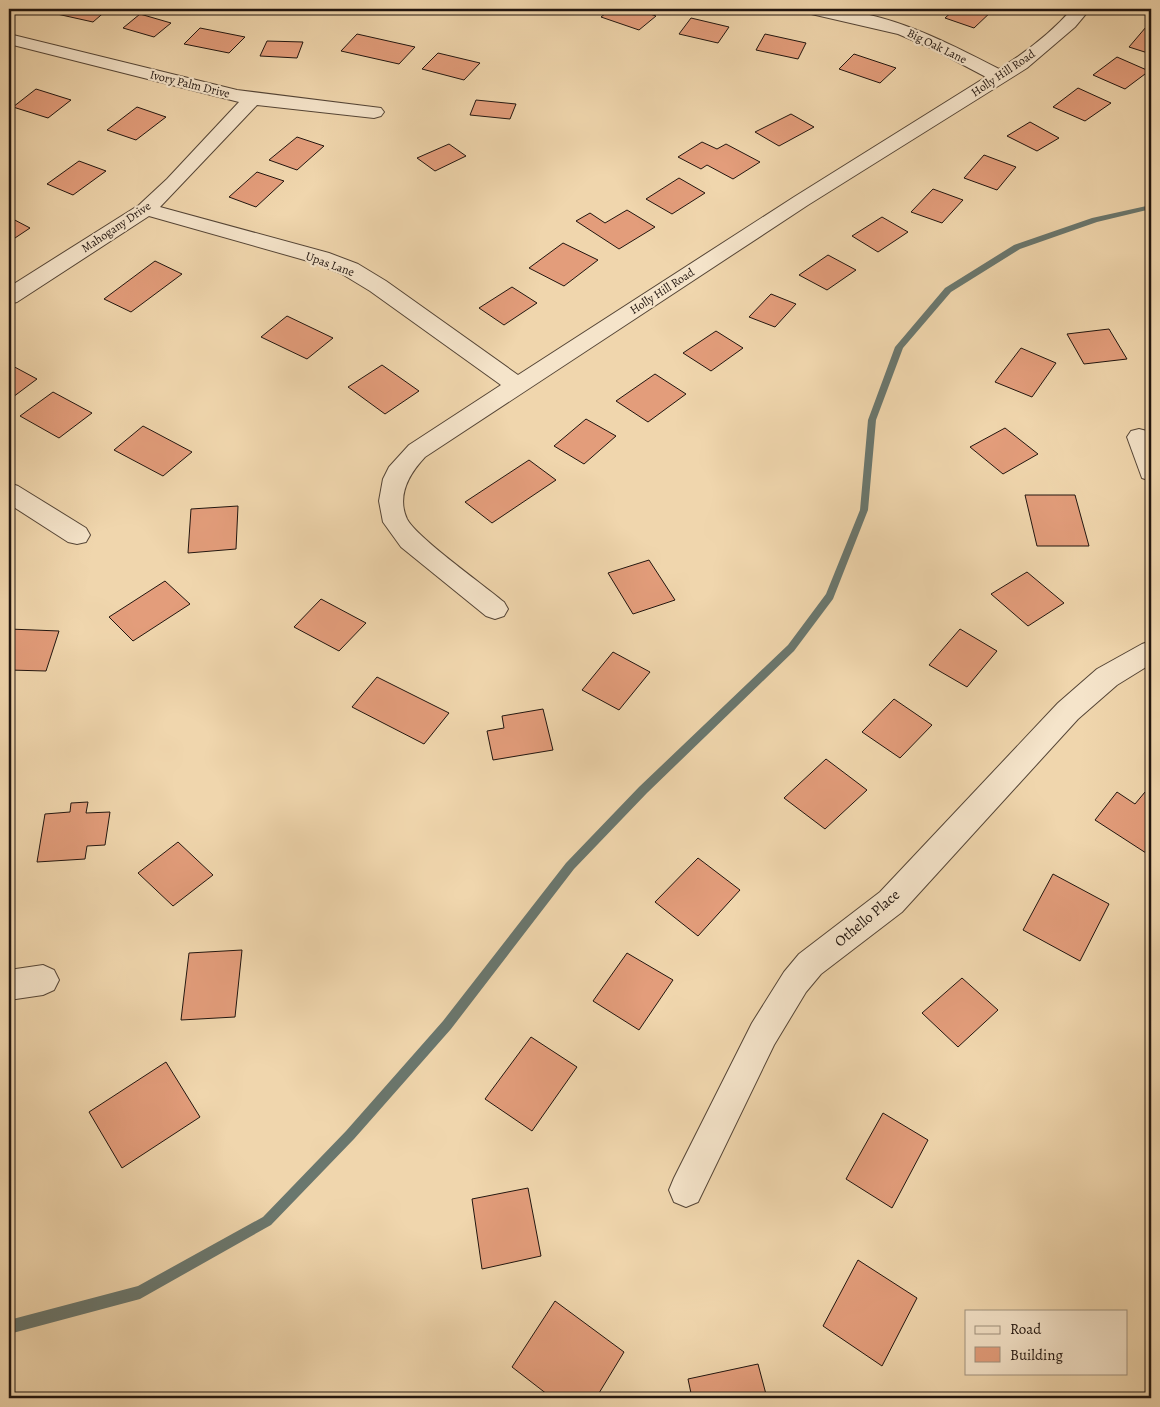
<svg xmlns="http://www.w3.org/2000/svg" width="1160" height="1407" font-family="Alegreya,serif">
	<style>
		.lines { fill: none; stroke-linecap: round; stroke-linejoin: round }
		.stream { fill: #6a776e; fill-rule: evenodd }
		.building { fill: #e39d7b; stroke: #21150f }
		.street-casing { stroke: #554536; stroke-width: 2 }
		.street { fill: #f5e4ca; fill-rule: evenodd }
		.labels { text-anchor: middle; dominant-baseline: central; stroke-width: 4.5; stroke-linejoin: round; paint-order: stroke }
		.far-street-label { font-size: 12px; fill: #21150f; stroke: #f5e4ca }
		.street-label { font-size: 15px; fill: #21150f; stroke: #f5e4ca }
	</style>
	<rect width="100%" height="100%" fill="#f0d6ad"/>
	<filter id="stains"><feTurbulence type="fractalNoise" baseFrequency=".004" numOctaves="4"/><feColorMatrix values="0 0 0 0 .2 0 0 0 0 .09 0 0 0 0 .02 0 0 0 .5 -.17"/></filter>
	<radialGradient id="worn" r=".72"><stop offset=".6" stop-color="#630" stop-opacity="0"/><stop offset="1" stop-color="#630" stop-opacity=".3"/></radialGradient>
	<g class="lines">
		<!-- stream -->
		<path class="stream" d="M1151 205V209L1097 222 1020 249 951 292 903 348 876 420 868 510 833 599 794 651 647 793 574 869 451 1029 354 1139 271 1225 140 1299 9 1334V1320L138 1286 263 1217 346 1131 443 1021 566 863 639 787 788 645 826 594 860 510 868 420 895 347 945 288 1014 245 1092 218Z"/>
	</g>
	<!-- building -->
	<g class="building">
		<path d="M64 9H108L93 22 57 14Z"/>
		<path d="M611 9H635L656 16 639 30 601 17Z"/>
		<path d="M955 9H994L974 28 945 18Z"/>
		<path d="M140 14 171 23 154 37 123 28Z"/>
		<path d="M691 18 729 27 718 43 679 34Z"/>
		<path d="M1146 27 1151 28V54L1129 47Z"/>
		<path d="M200 28 245 37 229 53 184 44Z"/>
		<path d="M357 34 415 47 399 64 341 51Z"/>
		<path d="M765 34 806 43 798 59 756 50Z"/>
		<path d="M267 41 303 42 297 58 260 56Z"/>
		<path d="M438 53 480 63 464 80 422 69Z"/>
		<path d="M854 54 896 68 880 83 839 69Z"/>
		<path d="M1117 57 1149 71 1125 89 1093 75Z"/>
		<path d="M1078 88 1111 103 1085 121 1053 107Z"/>
		<path d="M36 89 71 100 48 118 13 107Z"/>
		<path d="M476 100 516 104 510 119 470 115Z"/>
		<path d="M137 107 166 117 136 140 107 130Z"/>
		<path d="M791 114 814 127 779 146 755 132Z"/>
		<path d="M1030 122 1059 138 1037 151 1007 136Z"/>
		<path d="M297 137 324 146 297 170 269 160Z"/>
		<path d="M702 142 717 149 726 144 760 162 733 179 707 165 701 169 678 157Z"/>
		<path d="M449 144 466 156 435 171 417 158Z"/>
		<path d="M984 155 1016 167 997 190 964 178Z"/>
		<path d="M79 161 106 171 73 195 47 184Z"/>
		<path d="M257 172 284 181 256 207 229 197Z"/>
		<path d="M679 178 705 193 672 214 646 199Z"/>
		<path d="M933 189 963 200 942 223 911 212Z"/>
		<path d="M627 210 655 227 619 249 576 221 590 213 605 223Z"/>
		<path d="M9 217 30 228 9 242Z"/>
		<path d="M882 217 908 232 878 252 852 236Z"/>
		<path d="M563 243 598 260 564 286 529 268Z"/>
		<path d="M828 255 856 270 827 290 799 275Z"/>
		<path d="M155 261 182 274 131 312 104 299Z"/>
		<path d="M512 287 537 303 504 325 479 308Z"/>
		<path d="M771 294 796 304 775 327 749 317Z"/>
		<path d="M287 316 333 338 307 359 261 337Z"/>
		<path d="M1109 329 1127 359 1084 364 1067 334Z"/>
		<path d="M716 331 743 348 711 371 683 353Z"/>
		<path d="M1021 348 1056 363 1032 397 995 382Z"/>
		<path d="M9 364 37 379 9 400Z"/>
		<path d="M382 365 419 391 385 414 348 387Z"/>
		<path d="M655 374 686 394 648 422 616 401Z"/>
		<path d="M53 392 92 413 59 438 20 416Z"/>
		<path d="M586 419 616 436 584 464 554 446Z"/>
		<path d="M143 426 192 452 163 476 114 450Z"/>
		<path d="M1005 428 1038 454 1003 474 970 447Z"/>
		<path d="M529 460 556 480 492 523 465 502Z"/>
		<path d="M1025 495H1075L1089 546H1037Z"/>
		<path d="M238 506 236 549 188 553 191 509Z"/>
		<path d="M649 560 675 600 633 614 608 573Z"/>
		<path d="M1027 572 1064 603 1028 626 991 594Z"/>
		<path d="M165 581 190 604 133 641 109 617Z"/>
		<path d="M321 599 366 623 339 651 294 627Z"/>
		<path d="M9 629 59 631 46 671 9 670Z"/>
		<path d="M960 629 997 651 967 687 929 665Z"/>
		<path d="M613 652 650 672 619 710 582 690Z"/>
		<path d="M377 677 449 713 424 744 352 707Z"/>
		<path d="M894 699 932 725 900 758 862 732Z"/>
		<path d="M543 709 553 750 493 760 487 731 504 728 502 716Z"/>
		<path d="M826 759 867 790 825 829 784 798Z"/>
		<path d="M1117 792 1135 804 1145 792 1151 796V847L1146 853 1095 820Z"/>
		<path d="M88 802 86 813 110 812 105 845 87 846 85 859 37 862 45 814 70 812 71 803Z"/>
		<path d="M178 842 213 875 173 906 138 873Z"/>
		<path d="M698 858 740 890 698 936 655 902Z"/>
		<path d="M1053 874 1109 904 1080 961 1023 930Z"/>
		<path d="M242 950 235 1017 181 1020 189 953Z"/>
		<path d="M627 953 673 980 639 1030 593 1001Z"/>
		<path d="M962 978 998 1010 958 1047 922 1013Z"/>
		<path d="M531 1037 577 1067 532 1131 485 1099Z"/>
		<path d="M166 1062 200 1117 122 1168 89 1112Z"/>
		<path d="M883 1113 928 1140 892 1208 846 1179Z"/>
		<path d="M528 1188 541 1256 482 1269 472 1199Z"/>
		<path d="M858 1260 917 1298 882 1366 823 1326Z"/>
		<path d="M555 1301 624 1352 596 1398H552L512 1367Z"/>
		<path d="M758 1364 767 1398H692L688 1379Z"/>
	</g>
	<g class="lines">
		<!-- street casing -->
		<g class="street-casing">
			<g id="street">
				<path d="M804 9C873 4 939 38 999 69 1025 53 1052 32 1072 9H1090L1075 27 1027 68 808 205 425 457C410 473 396 495 407 519 416 537 485 586 504 602L508 609 504 616 495 619 486 616 401 547 383 522 379 501 383 479 389 467 409 445 501 385 370 291 342 274 315 263 149 216 17 302 9 304V287L139 205 167 179 239 102 9 44V34L237 90 381 108 384 112 381 116 374 118 257 105 160 207 329 253 358 264 386 281 518 375 794 197 986 77 933 49 898 34 807 13Z"/>
				<path d="M1139 429 1147 431 1151 438V481L1142 478 1127 437 1131 431Z"/>
				<path d="M9 483 18 486 86 528 90 535 86 542 77 544 68 542 9 504Z"/>
				<path d="M1151 641V664L1117 685 1078 719 902 912 821 974 806 992 774 1045 698 1202 686 1207 674 1202 669 1190 674 1178 752 1023 784 972 799 954 880 892 1058 703 1097 669 1142 644Z"/>
				<path d="M43 965 54 970 59 980 54 990 43 995 9 1000V970Z"/>
			</g>
		</g>
		<!-- street -->
		<use href="#street" class="street"/>
	</g>
	<g class="labels">
		<!-- far-street labels -->
		<g class="far-street-label">
			<text transform="translate(937 46) rotate(26)">Big Oak Lane</text>
			<text transform="translate(1003 73) rotate(-34)">Holly Hill Road</text>
			<text transform="translate(190 84) rotate(14)">Ivory Palm Drive</text>
			<text transform="translate(116 227) rotate(-34)">Mahogany Drive</text>
			<text transform="translate(330 264) rotate(20)">Upas Lane</text>
			<text transform="translate(662 291) rotate(-33)">Holly Hill Road</text>
		</g>
		<!-- street labels -->
		<g class="street-label">
			<text transform="translate(867 918) rotate(-40)">Othello Place</text>
		</g>
	</g>
	<!-- margin -->
	<rect width="1160" height="1407" fill="none" stroke="#f0d6ad" stroke-width="30"/>
	<rect x="10" y="10" width="1140" height="1387" fill="none" stroke="#21150f" stroke-width="2.5"/>
	<rect x="15" y="15" width="1130" height="1377" fill="none" stroke="#21150f"/>
	<!-- legend -->
	<rect x="965" y="1310" width="162" height="65" fill="#f5e4ca" stroke="#a0917f"/>
	<rect x="975" y="1326" width="25" height="8" fill="#f5e4ca" stroke="#a0917f"/>
	<text x="1010" y="1334" font-size="15" fill="#21150f">Road</text>
	<rect x="975" y="1347" width="25" height="15" fill="#e39d7b" stroke="#a0917f"/>
	<text x="1010" y="1360" font-size="15" fill="#21150f">Building</text>
	<rect width="100%" height="100%" filter="url(#stains)"/>
	<rect width="100%" height="100%" fill="url(#worn)"/>
</svg>
